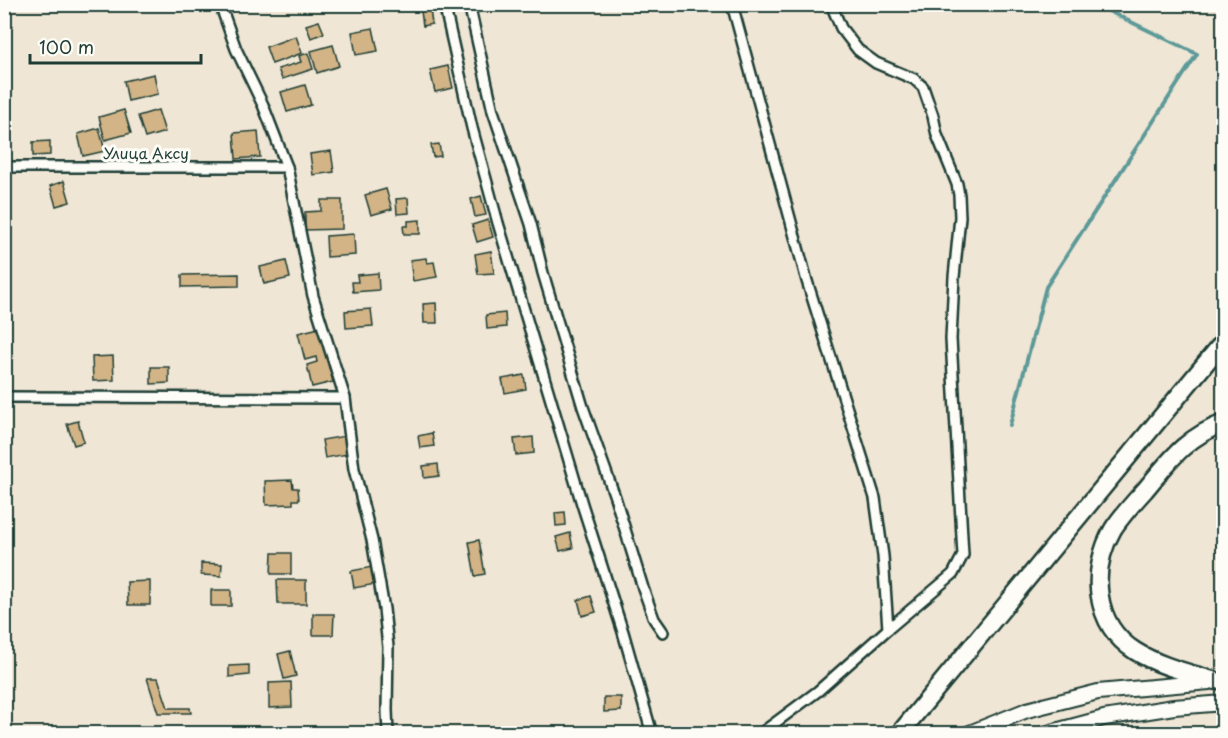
<svg xmlns="http://www.w3.org/2000/svg" width="1228" height="738" font-family="'Playpen Sans',sans-serif">
	<style>
		.lines { fill: none; stroke-linecap: round; stroke-linejoin: round }
		.stream { stroke: #5c9998; stroke-width: 4 }
		.building { fill: #d2b486; stroke: #1f3d34; stroke-width: 1.5 }
		.minor-casing { stroke: #1f3d34; stroke-width: 14 }
		.primary-casing { stroke: #1f3d34; stroke-width: 18 }
		.motorway-casing { stroke: #1f3d34; stroke-width: 21 }
		.minor { stroke: #fdfcf7; stroke-width: 9 }
		.primary { stroke: #fdfcf7; stroke-width: 14 }
		.motorway { stroke: #fdfcf7; stroke-width: 16 }
		.labels { text-anchor: middle; dominant-baseline: central; stroke-width: 6; stroke-linejoin: round; paint-order: stroke }
		.street-label { font-size: 15px; fill: #1f3d34; stroke: #fdfcf7 }
	</style>
	<rect width="100%" height="100%" fill="#f0e6d5"/>
	<filter id="ink" filterUnits="userSpaceOnUse"><feTurbulence type="fractalNoise" baseFrequency=".0167" numOctaves="2"/><feDisplacementMap in="SourceGraphic" scale="12" xChannelSelector="R" yChannelSelector="G"/><feConvolveMatrix kernelMatrix="1 2 1 2 8 2 1 2 1" color-interpolation-filters="sRGB"/></filter>
	<g filter="url(#ink)">
		<g class="lines">
			<!-- stream -->
			<path class="stream" d="M1010 425 1046 287 1197 54 1094 4"/>
		</g>
		<!-- building -->
		<g class="building">
			<path d="M231 4H250L233 11Z"/>
			<path d="M430 9 432 24 423 26 421 11Z"/>
			<path d="M319 21 324 33 311 38 306 25Z"/>
			<path d="M373 28 378 51 356 55 352 32Z"/>
			<path d="M296 36 302 53 272 64 266 47Z"/>
			<path d="M333 45 339 66 317 73 311 51Z"/>
			<path d="M308 53 313 69 282 79 278 69 301 62 299 56Z"/>
			<path d="M448 66 453 88 435 92 430 70Z"/>
			<path d="M154 74 158 94 128 101 124 81Z"/>
			<path d="M305 85 311 105 287 112 281 92Z"/>
			<path d="M124 110 131 133 105 140 99 117Z"/>
			<path d="M158 110 165 132 145 138 138 116Z"/>
			<path d="M99 128 105 151 83 156 78 134Z"/>
			<path d="M258 131 260 157 236 159 234 133Z"/>
			<path d="M50 141V155L33 156V142Z"/>
			<path d="M439 144 441 156 433 157 431 145Z"/>
			<path d="M331 151 334 172 313 175 310 154Z"/>
			<path d="M64 181 70 202 56 206 50 186Z"/>
			<path d="M386 189 392 209 371 215 365 195Z"/>
			<path d="M481 196 486 215 475 217 471 199Z"/>
			<path d="M408 198 409 213 397 214 396 199Z"/>
			<path d="M321 200H342V229L305 230V212L321 211Z"/>
			<path d="M420 220V234H404L403 226H408V221Z"/>
			<path d="M488 220 493 237 477 242 472 225Z"/>
			<path d="M354 234 355 255 327 257 326 236Z"/>
			<path d="M491 251 494 273 478 274 475 254Z"/>
			<path d="M426 258 427 263 434 262 437 277 413 281 410 260Z"/>
			<path d="M286 261 290 278 264 284 260 267Z"/>
			<path d="M378 273 379 290 353 292 352 282H358L357 275Z"/>
			<path d="M239 274V286L182 287V275Z"/>
			<path d="M436 303 437 323H424L423 304Z"/>
			<path d="M371 309 373 326 346 328 345 311Z"/>
			<path d="M505 313 506 327 487 329 486 315Z"/>
			<path d="M319 328 333 382 312 387 307 365 317 362 316 357 305 360 298 333Z"/>
			<path d="M4 353H7L6 382H4Z"/>
			<path d="M113 356 114 380 93 381 92 357Z"/>
			<path d="M151 367H169V383L151 384Z"/>
			<path d="M524 375 526 389 505 393 502 379Z"/>
			<path d="M78 421 84 442 74 445 67 424Z"/>
			<path d="M432 433 434 446 420 448 418 436Z"/>
			<path d="M345 436 348 454 325 458 322 440Z"/>
			<path d="M533 437 534 453 516 455 514 439Z"/>
			<path d="M438 464 439 476 424 478 423 466Z"/>
			<path d="M292 480 293 488H298L299 500H293V504L266 505 265 481Z"/>
			<path d="M565 512 566 525 556 526 555 513Z"/>
			<path d="M570 533 573 548 560 551 556 537Z"/>
			<path d="M479 540 485 574 475 576 469 542Z"/>
			<path d="M272 553H291V574H271Z"/>
			<path d="M201 563 222 564 221 576 201 575Z"/>
			<path d="M372 567 376 584 354 588 351 571Z"/>
			<path d="M277 580H306V604H278Z"/>
			<path d="M150 581V605H128L127 582Z"/>
			<rect x="211" y="590" width="20" height="16"/>
			<path d="M591 596 596 612 582 616 578 600Z"/>
			<path d="M313 614H334L333 635H313Z"/>
			<path d="M290 651 296 676 284 679 278 654Z"/>
			<path d="M249 665V675L229 677V666Z"/>
			<path d="M147 678H158L168 708H190L191 713H158Z"/>
			<path d="M291 682 292 707 269 708V683Z"/>
			<path d="M604 697H621V711L604 712Z"/>
		</g>
		<g class="lines">
			<!-- minor casing -->
			<g class="minor-casing">
				<g id="minor">
					<path d="M220 4 236 49 263 105 287 167 313 296 345 398 354 469 372 540 384 609 388 647 387 710 388 734"/>
					<path d="M444 4 472 128 498 223 582 504 623 632 652 734"/>
					<path d="M469 4 493 111 531 224 543 273 583 407 615 497 643 588 654 619 663 632"/>
					<path d="M732 4 807 281 875 498 883 556 888 629"/>
					<path d="M4 167H287"/>
					<path d="M4 397 345 398"/>
					<path d="M760 734 818 691 888 629 953 574 963 555 951 339 954 277 960 217 959 195 957 184 937 135 933 116 923 87 914 79 876 63 858 50 841 28 831 4"/>
				</g>
			</g>
			<!-- primary casing -->
			<g class="primary-casing">
				<g id="primary">
					<path d="M967 734 1027 710 1098 692 1209 682"/>
					<path d="M1044 734 1104 718 1174 707 1224 703"/>
				</g>
			</g>
			<!-- motorway casing -->
			<g class="motorway-casing">
				<g id="motorway">
					<path d="M1216 681C1189 673 1159 666 1135 651 1093 624 1090 569 1113 529 1122 515 1134 502 1145 490 1170 460 1186 437 1224 423"/>
					<path d="M899 734 1224 341"/>
				</g>
			</g>
			<!-- minor -->
			<use href="#minor" class="minor"/>
			<!-- primary -->
			<use href="#primary" class="primary"/>
			<!-- motorway -->
			<use href="#motorway" class="motorway"/>
		</g>
	</g>
	<g class="labels">
		<!-- street labels -->
		<g class="street-label">
			<text x="146" y="152">Улица Аксу</text>
		</g>
	</g>
	<!-- margin -->
	<rect width="1228" height="738" fill="none" stroke="#fdfcf7" stroke-width="24"/>
	<rect x="12" y="12" width="1204" height="714" fill="none" stroke="#1f3d34" stroke-width="2" filter="url(#ink)"/>
	<!-- scale -->
	<path d="M30 54v9h171v-9" fill="none" stroke="#1f3d34" stroke-width="3"/>
	<text x="39" y="54" font-size="18" fill="#1f3d34" stroke="#fdfcf7" stroke-width="4.5" paint-order="stroke">100 m</text>
</svg>
